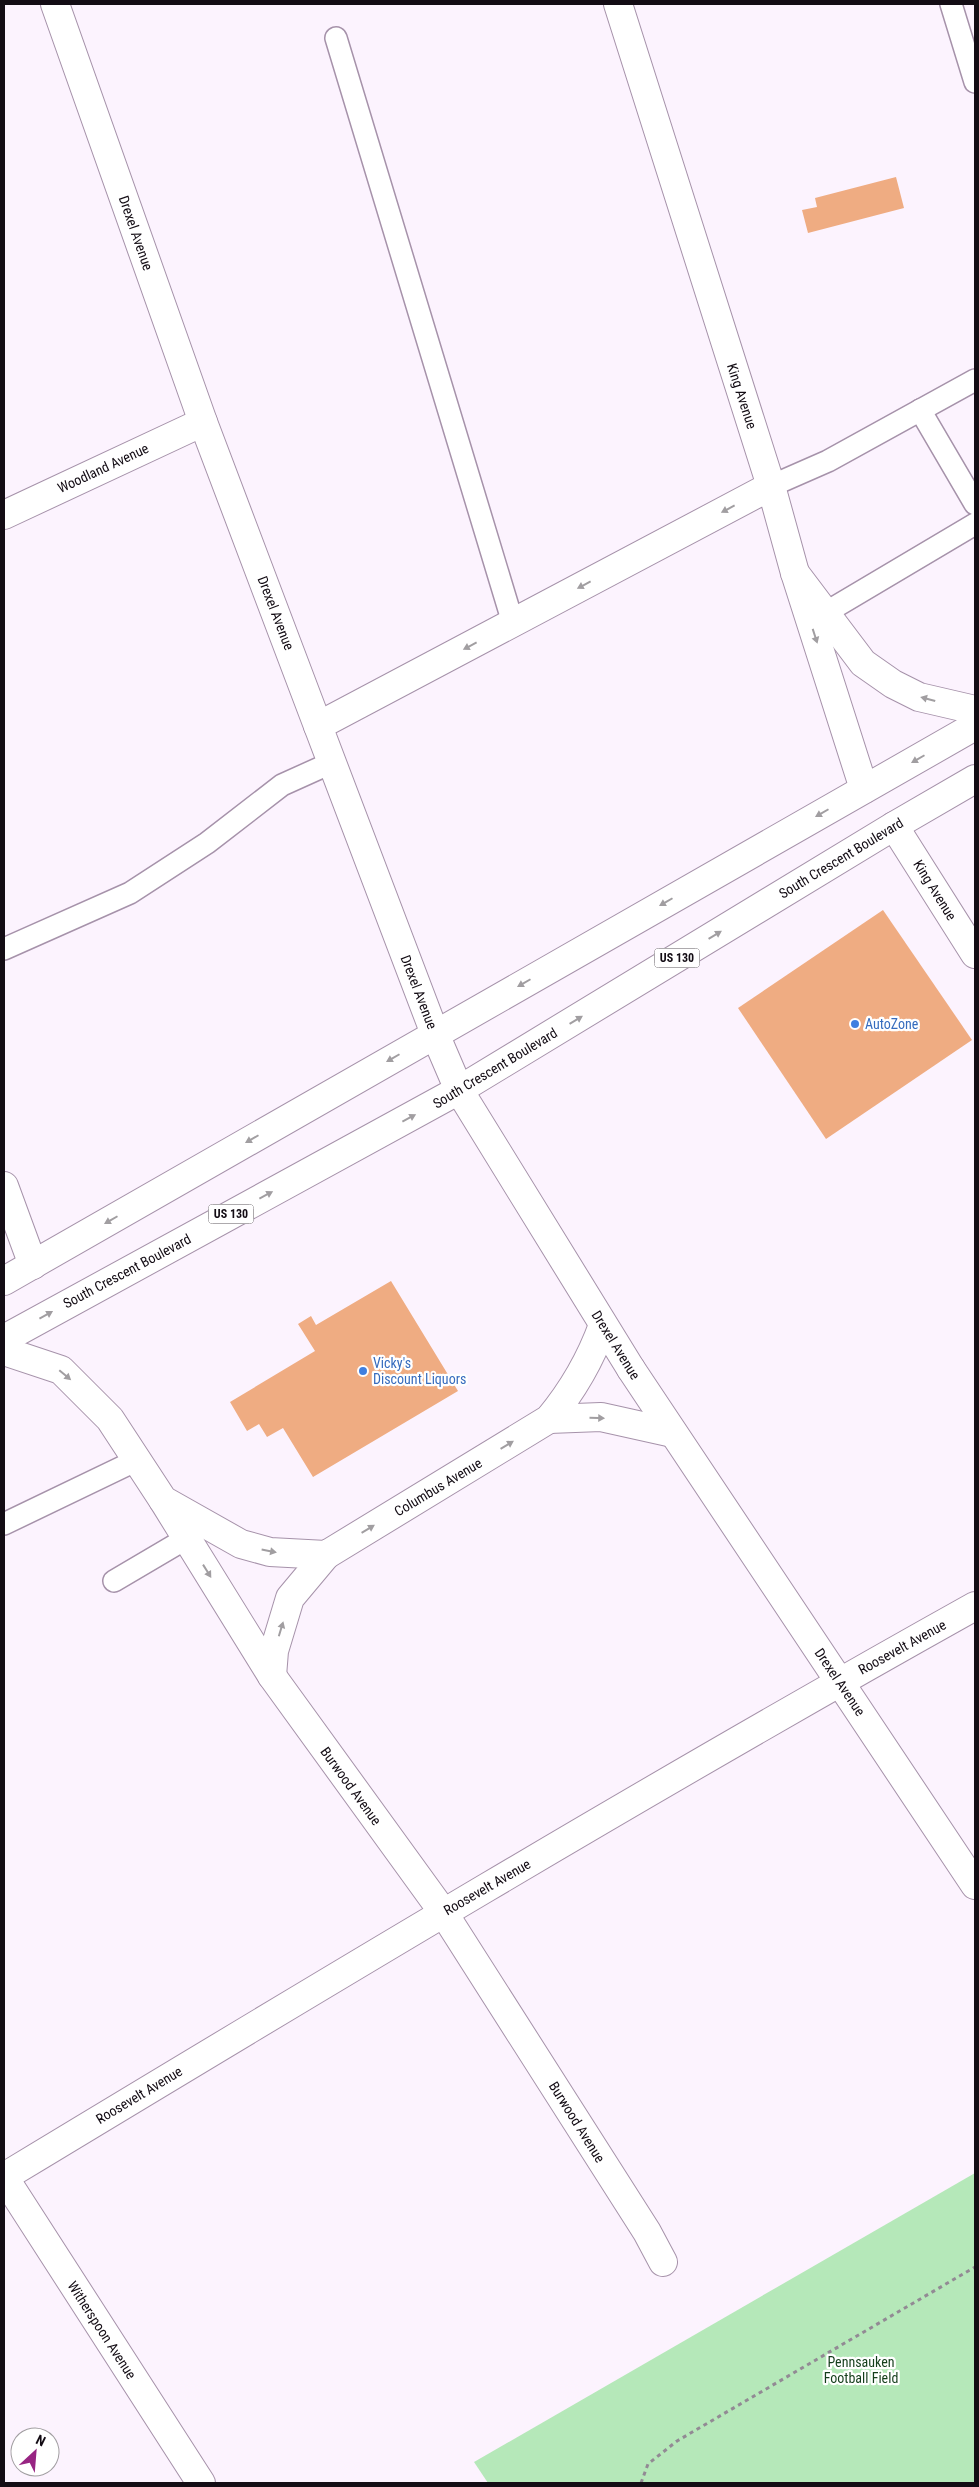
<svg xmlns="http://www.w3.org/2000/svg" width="979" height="2487" font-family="'Roboto Condensed',sans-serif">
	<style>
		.green { fill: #b5e8b9 }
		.building { fill: #efac82 }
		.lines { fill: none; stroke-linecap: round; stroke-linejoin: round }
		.lane-casing { stroke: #a692aa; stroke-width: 24 }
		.street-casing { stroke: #a692aa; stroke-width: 30 }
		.secondary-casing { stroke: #a692aa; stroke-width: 30 }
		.highway-casing { stroke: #a692aa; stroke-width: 30 }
		.path { stroke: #928a94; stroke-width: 3; stroke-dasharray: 4 4; stroke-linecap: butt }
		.lane { stroke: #fff; stroke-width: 21 }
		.street { stroke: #fff; stroke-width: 28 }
		.secondary { stroke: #fff; stroke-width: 28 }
		.highway { stroke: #fff; stroke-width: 28 }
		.oneway { fill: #a19ea1 }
		.shop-dot { fill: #3f7fe0; stroke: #fff; stroke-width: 2 }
		.labels { text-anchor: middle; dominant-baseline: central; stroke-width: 4.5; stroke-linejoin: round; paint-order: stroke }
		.shield { fill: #fff; stroke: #5a555a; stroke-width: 1 }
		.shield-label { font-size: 12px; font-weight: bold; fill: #130c14 }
		.street-label { font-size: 14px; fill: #130c14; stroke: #fff }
		.shop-label { font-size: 14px; fill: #366cbe; stroke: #fff; text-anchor: start }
		.park-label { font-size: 14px; fill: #143e1b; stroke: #fff }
	</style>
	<rect width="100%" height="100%" fill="#fcf3fe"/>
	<!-- green -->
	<path class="green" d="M975 2173V2483H488L474 2462Z"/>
	<!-- building -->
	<g class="building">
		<path d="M896 177 904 208 808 233 802 210 817 207 815 198Z"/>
		<path d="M883 910 972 1040 826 1139 738 1008Z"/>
		<path d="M391 1281 458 1391 313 1477 283 1428 267 1437 259 1424 247 1431 230 1402 315 1351 298 1324 311 1316 316 1325Z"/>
	</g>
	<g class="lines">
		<!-- lane casing -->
		<g class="lane-casing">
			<g id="lane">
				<path d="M951 4 975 82"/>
				<path d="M336 38 513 623"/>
				<path d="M920 410 975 504"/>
				<path d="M771 486 828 461 975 380"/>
				<path d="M825 613 975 524"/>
				<path d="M4 949 130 893 207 843 282 785 333 762"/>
				<path d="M4 1524 137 1460"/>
				<path d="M114 1581 187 1538"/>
			</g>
		</g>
		<!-- street casing -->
		<g class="street-casing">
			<g id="street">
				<path d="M55 4 203 422 318 726"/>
				<path d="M618 4 771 486"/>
				<path d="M4 515 203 422"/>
				<path d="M894 826 975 954"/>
				<path d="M4 1186 33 1265"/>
				<path d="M631 1369 975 1885"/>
				<path d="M163 1500 272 1676 443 1912 647 2232 663 2262"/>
				<path d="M272 1676 274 1651 290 1598 326 1555"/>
				<path d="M4 2177C325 1983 647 1789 975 1606"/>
				<path d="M4 2177 201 2483"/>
			</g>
		</g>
		<!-- secondary casing -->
		<g class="secondary-casing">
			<g id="secondary">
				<path d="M4 1351 61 1370 110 1419 163 1500 241 1544 270 1552 326 1555 549 1419C573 1390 590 1361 603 1325"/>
				<path d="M631 1369 459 1090 435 1034 318 726 771 486 795 573 864 789"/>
				<path d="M549 1419 601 1417 673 1433"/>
			</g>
		</g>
		<!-- highway casing -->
		<g class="highway-casing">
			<g id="highway">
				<path d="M795 573 863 663 893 684 919 697 975 710"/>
				<path d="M4 1281 975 726"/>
				<path d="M4 1339 459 1090 894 826 975 779"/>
			</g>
		</g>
		<!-- path -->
		<path class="path" d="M641 2483 648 2464 677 2441 975 2267"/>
		<!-- lane -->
		<use href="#lane" class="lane"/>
		<!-- street -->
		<use href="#street" class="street"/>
		<!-- secondary -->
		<use href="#secondary" class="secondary"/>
		<!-- highway -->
		<use href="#highway" class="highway"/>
	</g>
	<!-- one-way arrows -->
	<defs><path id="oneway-solid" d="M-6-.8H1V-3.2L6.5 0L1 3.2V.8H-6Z" transform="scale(1.25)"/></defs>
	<g class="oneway">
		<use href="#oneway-solid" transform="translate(728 509) rotate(152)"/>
		<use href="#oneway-solid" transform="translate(584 585) rotate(152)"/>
		<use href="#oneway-solid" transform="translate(815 636) rotate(72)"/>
		<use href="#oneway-solid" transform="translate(470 646) rotate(152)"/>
		<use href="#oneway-solid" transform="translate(928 699) rotate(-165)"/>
		<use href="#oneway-solid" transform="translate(918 759) rotate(150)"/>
		<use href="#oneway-solid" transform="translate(822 813) rotate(150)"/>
		<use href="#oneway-solid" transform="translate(666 902) rotate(150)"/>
		<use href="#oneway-solid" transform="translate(715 935) rotate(-31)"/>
		<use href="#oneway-solid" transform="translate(524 983) rotate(150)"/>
		<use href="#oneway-solid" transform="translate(576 1020) rotate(-31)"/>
		<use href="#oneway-solid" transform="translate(393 1058) rotate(150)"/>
		<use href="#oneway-solid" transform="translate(409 1118) rotate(-28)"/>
		<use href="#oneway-solid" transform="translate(252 1139) rotate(150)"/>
		<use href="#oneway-solid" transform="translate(266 1195) rotate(-28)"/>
		<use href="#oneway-solid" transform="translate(111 1220) rotate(150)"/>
		<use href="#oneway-solid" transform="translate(46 1315) rotate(-29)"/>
		<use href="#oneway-solid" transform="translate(65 1375) rotate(40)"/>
		<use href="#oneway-solid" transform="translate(597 1418) rotate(1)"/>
		<use href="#oneway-solid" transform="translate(507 1445) rotate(-31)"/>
		<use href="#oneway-solid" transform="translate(368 1529) rotate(-31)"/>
		<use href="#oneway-solid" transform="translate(269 1551) rotate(11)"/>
		<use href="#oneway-solid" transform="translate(207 1571) rotate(58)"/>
		<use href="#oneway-solid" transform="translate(281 1629) rotate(-73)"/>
	</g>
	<!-- markers -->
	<g class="shop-dot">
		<circle cx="855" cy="1024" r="5"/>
		<circle cx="363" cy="1371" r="5"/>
	</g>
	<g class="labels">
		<!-- shield labels -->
		<g class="shield">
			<rect x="654.5" y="948.5" width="45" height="19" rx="4"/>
			<rect x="208.5" y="1204.5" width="45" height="19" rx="4"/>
		</g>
		<g class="shield-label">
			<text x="677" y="958">US 130</text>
			<text x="231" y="1214">US 130</text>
		</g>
		<!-- street labels -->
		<g class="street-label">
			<text transform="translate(136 233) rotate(71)">Drexel Avenue</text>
			<text transform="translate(742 396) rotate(72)">King Avenue</text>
			<text transform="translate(103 468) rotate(-25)">Woodland Avenue</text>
			<text transform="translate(276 613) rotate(69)">Drexel Avenue</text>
			<text transform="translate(841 858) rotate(-31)">South Crescent Boulevard</text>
			<text transform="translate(935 890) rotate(58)">King Avenue</text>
			<text transform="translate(419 992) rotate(69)">Drexel Avenue</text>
			<text transform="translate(495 1068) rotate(-31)">South Crescent Boulevard</text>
			<text transform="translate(127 1271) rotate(-28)">South Crescent Boulevard</text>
			<text transform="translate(616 1345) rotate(58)">Drexel Avenue</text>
			<text transform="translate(438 1487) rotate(-31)">Columbus Avenue</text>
			<text transform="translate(902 1647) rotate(-29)">Roosevelt Avenue</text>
			<text transform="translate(840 1682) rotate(56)">Drexel Avenue</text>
			<text transform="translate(351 1786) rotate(54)">Burwood Avenue</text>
			<text transform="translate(487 1887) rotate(-30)">Roosevelt Avenue</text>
			<text transform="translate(139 2095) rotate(-31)">Roosevelt Avenue</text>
			<text transform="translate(577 2122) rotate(58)">Burwood Avenue</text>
			<text transform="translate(102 2330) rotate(57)">Witherspoon Avenue</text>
		</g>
		<!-- shop labels -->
		<g class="shop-label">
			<text x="865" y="1024">AutoZone</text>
			<text x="373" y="1363">Vicky's<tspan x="373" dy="16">Discount Liquors</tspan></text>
		</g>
		<!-- park labels -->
		<g class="park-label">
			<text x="861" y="2362">Pennsauken<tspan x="861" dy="16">Football Field</tspan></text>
		</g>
	</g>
	<!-- border -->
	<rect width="979" height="2487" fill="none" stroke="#130c14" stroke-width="10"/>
	<!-- north arrow -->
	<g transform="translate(35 2452) rotate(26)"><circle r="24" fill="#ffffff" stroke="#a19ea1"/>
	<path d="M0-4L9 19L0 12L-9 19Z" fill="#982583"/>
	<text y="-8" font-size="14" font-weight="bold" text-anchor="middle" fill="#130c14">N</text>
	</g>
</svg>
